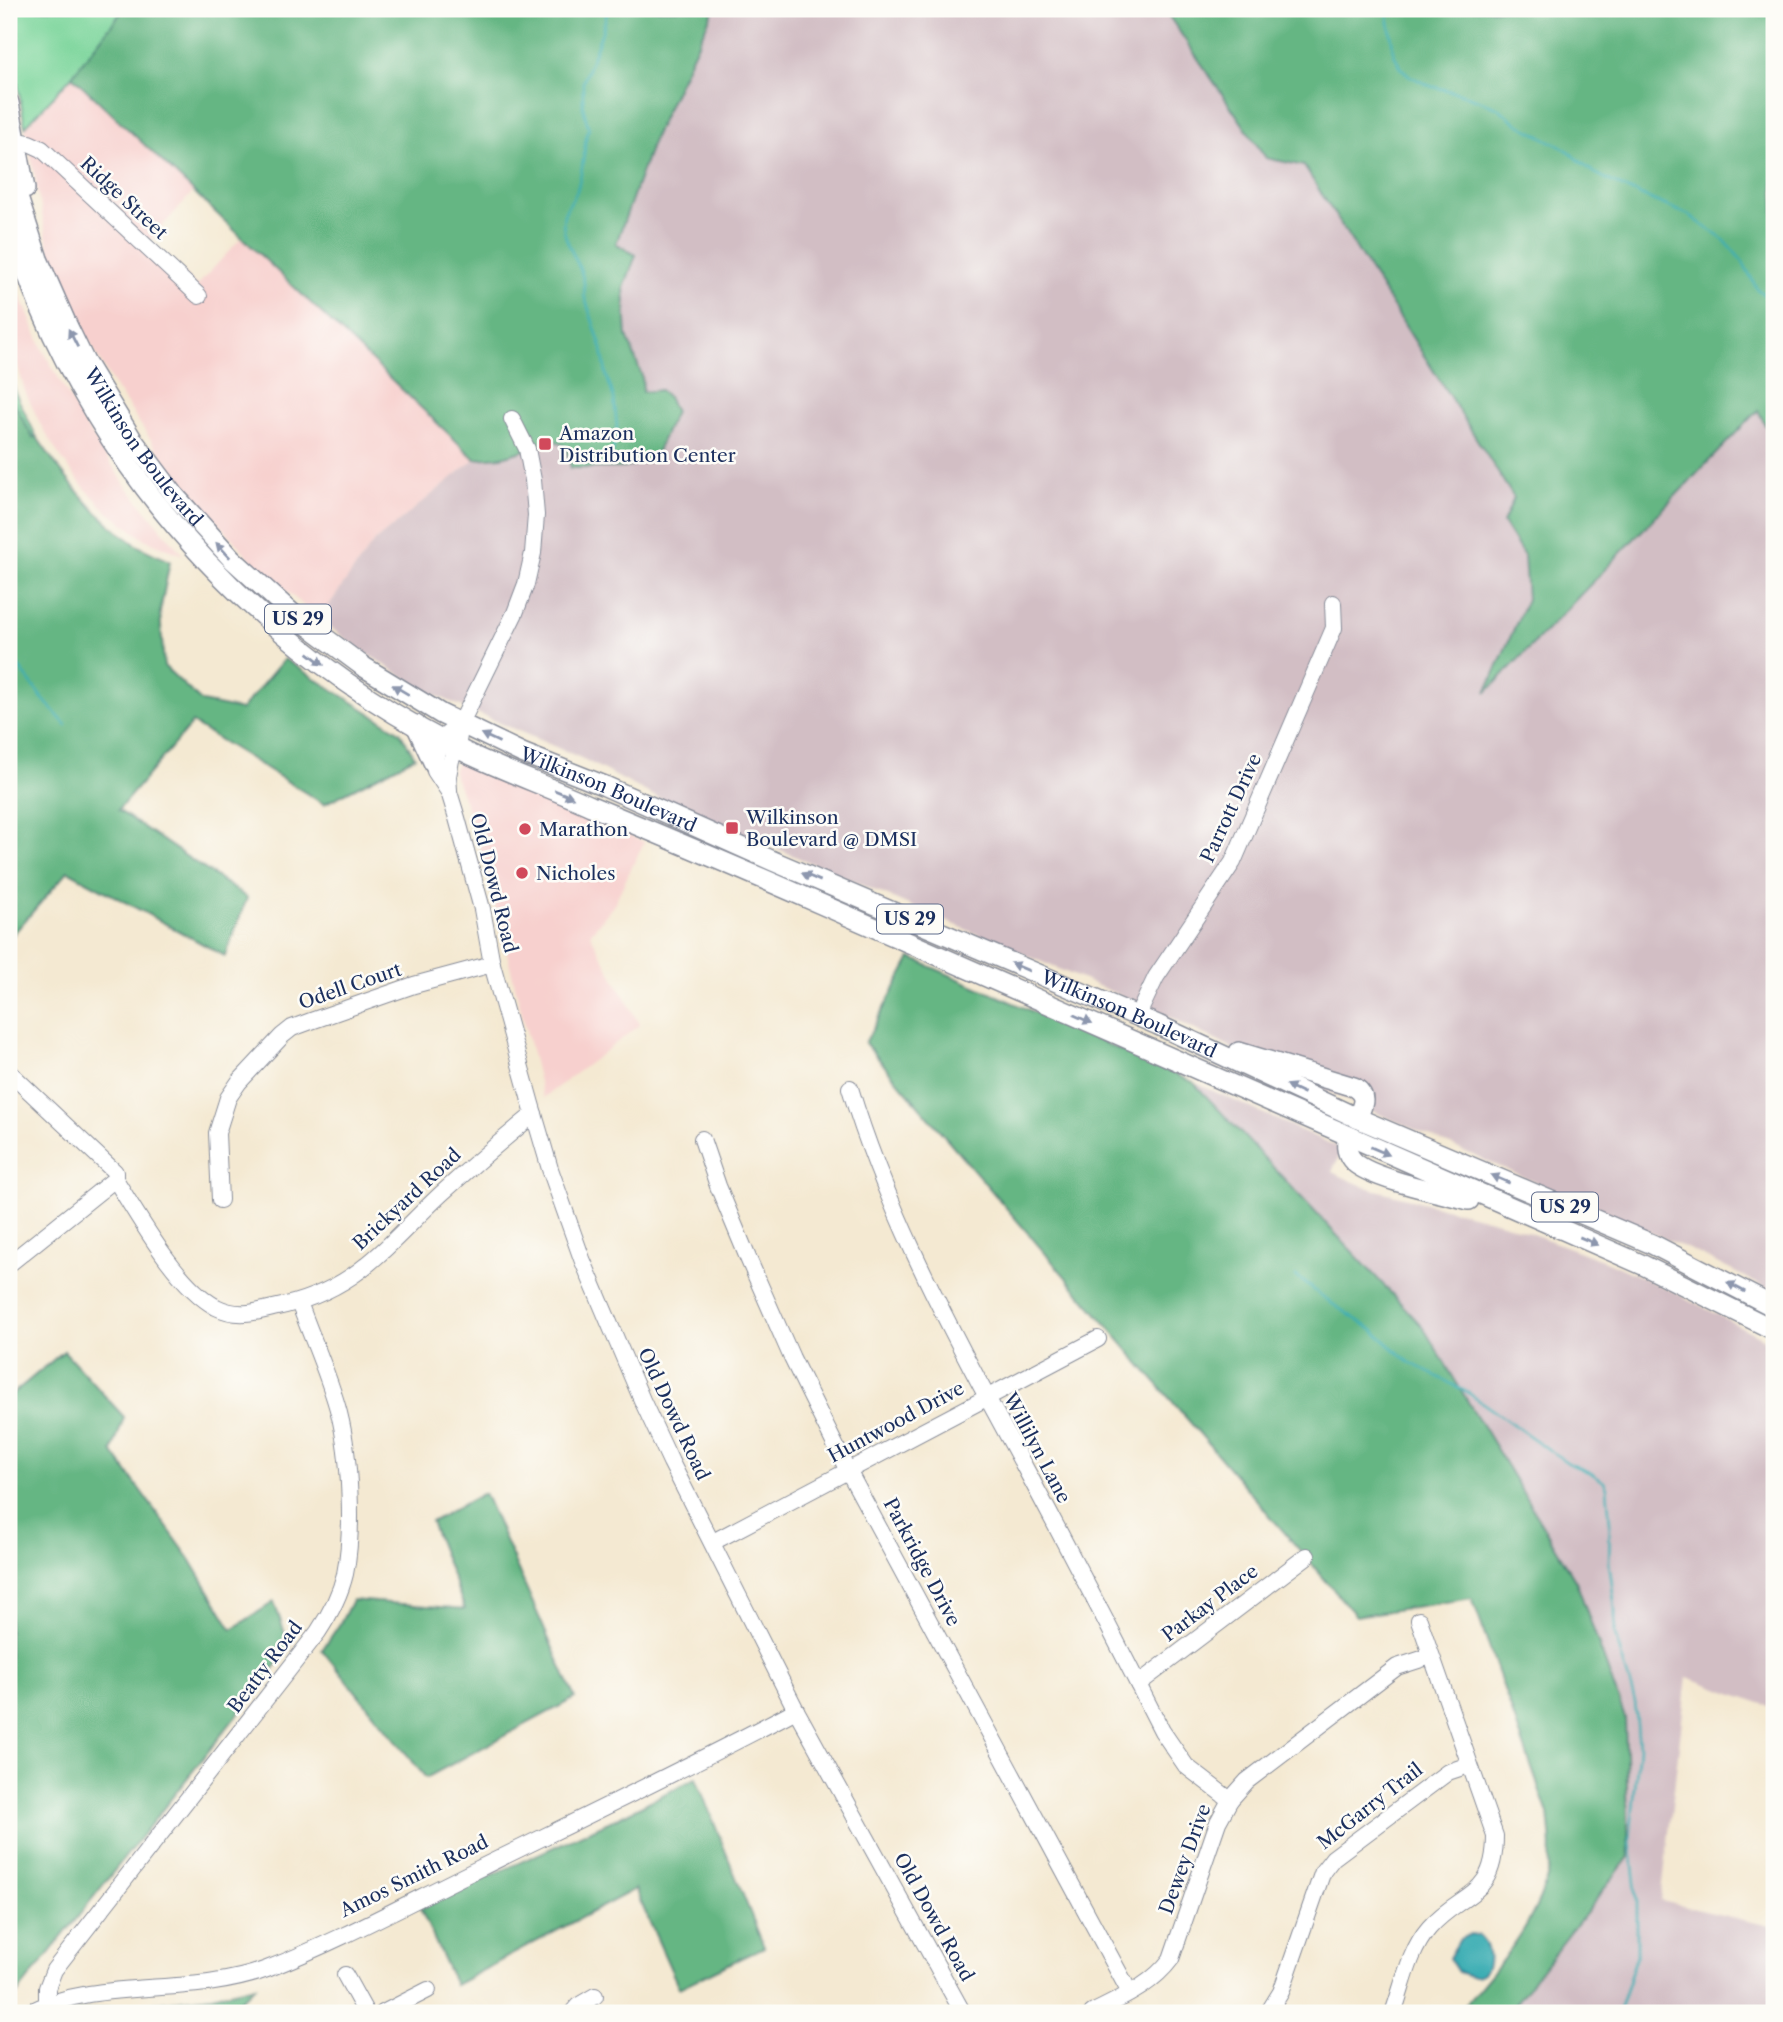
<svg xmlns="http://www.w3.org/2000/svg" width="1783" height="2022" font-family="'Libre Caslon Text',serif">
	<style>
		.built { fill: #f7d0ce }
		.industrial { fill: #d2bec4 }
		.green { fill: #7cd59b; stroke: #4c827c; stroke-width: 2 }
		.forest { fill: #65b683; stroke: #407270; stroke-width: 2 }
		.water { fill: #3daeb4; stroke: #2c6e89; stroke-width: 2 }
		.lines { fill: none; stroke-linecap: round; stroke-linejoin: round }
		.stream { stroke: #3daeb4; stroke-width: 2.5 }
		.minor-casing { stroke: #888c98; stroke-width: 18 }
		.major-casing { stroke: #888c98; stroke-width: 22 }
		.minor { stroke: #fff; stroke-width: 16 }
		.major { stroke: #fff; stroke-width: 19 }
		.oneway { fill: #8d97ae }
		.poi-dot { fill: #d1495b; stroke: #fdfcf7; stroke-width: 2.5 }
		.labels { text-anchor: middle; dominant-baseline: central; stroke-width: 5; stroke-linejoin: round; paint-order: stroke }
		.shield { fill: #fdfcf7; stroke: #5f6c8c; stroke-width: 2 }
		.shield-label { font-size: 18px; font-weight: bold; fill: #1b2f5e }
		.street-label { font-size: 19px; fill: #1b2f5e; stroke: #fdfcf7 }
		.poi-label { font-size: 19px; fill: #1b2f5e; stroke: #fdfcf7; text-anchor: start }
	</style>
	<rect width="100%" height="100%" fill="#fdfcf7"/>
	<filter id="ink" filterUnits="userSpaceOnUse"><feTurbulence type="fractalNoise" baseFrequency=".0143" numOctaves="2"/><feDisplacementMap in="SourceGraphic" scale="14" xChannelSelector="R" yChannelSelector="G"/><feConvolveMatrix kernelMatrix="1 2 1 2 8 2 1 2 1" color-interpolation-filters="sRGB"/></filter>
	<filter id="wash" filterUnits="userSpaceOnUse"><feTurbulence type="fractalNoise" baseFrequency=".00686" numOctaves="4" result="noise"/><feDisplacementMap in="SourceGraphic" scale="28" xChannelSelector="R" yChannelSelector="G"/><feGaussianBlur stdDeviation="1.57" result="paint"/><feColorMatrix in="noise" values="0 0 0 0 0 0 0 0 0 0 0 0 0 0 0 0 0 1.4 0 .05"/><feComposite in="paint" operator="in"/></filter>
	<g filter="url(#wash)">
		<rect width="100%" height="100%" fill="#f4e9d2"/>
		<!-- built -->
		<g class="built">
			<path d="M72 76 193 192 149 241 197 286 241 238 475 459 373 543 319 619 253 562 167 464 110 379 83 330 50 255 25 127Z"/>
			<path d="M9 268 43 350 84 424 127 487 183 555 144 539 107 511 82 485 59 455 40 424 25 391 9 337Z"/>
			<path d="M460 761 644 842 613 906 590 934 640 1025 543 1098 487 873 470 815 453 772 457 762Z"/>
		</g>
		<!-- industrial -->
		<g class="industrial">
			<path d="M579 9H1385L1304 166 1514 498 1503 523 1524 556 1527 599 1487 691 1758 410 1774 443V1292L1693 1251 1251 1058 1166 1015 654 796 581 758 428 692 361 650 319 619 373 543 475 459 502 457 601 425Z"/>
			<path d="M1193 1082 1342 1149 1332 1172 1365 1187 1506 1224 1607 1262 1674 1292 1774 1344V1708L1687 1677 1661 1901 1774 1927V2013H1509L1629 1857 1625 1718 1576 1581 1423 1327Z"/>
		</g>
		<!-- green -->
		<g class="green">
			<path d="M9 9H124L72 76 25 127 9 34Z"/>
			<path d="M9 371 16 395 36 436 9 463Z"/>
		</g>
		<!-- forest -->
		<g class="forest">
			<path d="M124 9H714L654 137 616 244 636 255 624 288 627 336 642 376 643 392 660 390 668 397 675 412 653 460 623 468H571L566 447 556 441 502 457 475 459 72 76Z"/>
			<path d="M1164 9H1774V443L1758 410 1486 693 1527 599 1524 556 1503 523 1514 498 1304 166 1266 158Z"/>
			<path d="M13 401 33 438 36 436C64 477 94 516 135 544 146 551 159 556 170 561L160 612 164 666 202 702 241 710 284 659 400 732 415 757 324 804 192 723 118 810 247 898 225 956 68 871 9 939V402Z"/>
			<path d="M911 958 1193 1082 1423 1327 1576 1581 1625 1718 1629 1857 1508 2013H1463L1466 2004C1498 1967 1537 1922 1548 1873 1553 1853 1550 1833 1548 1814L1472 1598 1356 1616 865 1043Z"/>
			<path d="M64 1351 124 1417 112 1451 190 1559 232 1629 274 1602 290 1648 9 2004V1397Z"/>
			<path d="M484 1493 575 1698 426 1778 322 1650 341 1622 352 1600 465 1609 431 1522Z"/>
			<path d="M696 1778 764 1947 679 1988 635 1889 455 1985 420 1908 615 1819Z"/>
			<path d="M255 1986 232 2009 215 2013H66L212 1996Z"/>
		</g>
		<!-- water -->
		<path class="water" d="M1471 1934 1480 1936C1490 1945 1494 1973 1476 1976 1470 1977 1463 1973 1458 1972L1449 1958 1460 1939Z"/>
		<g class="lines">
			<!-- stream -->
			<g class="stream">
				<path d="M608 9 602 32 583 82V107L589 130 587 131C584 151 583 171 577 190 574 199 566 206 564 215 558 243 589 268 584 295L602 349 606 374 614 398 617 427 613 451"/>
				<path d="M1387 9 1394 54 1401 68 1410 76 1430 86 1459 93 1497 107 1518 124 1567 150 1593 172 1628 190 1689 215 1725 241 1743 262 1757 289 1774 302"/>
				<path d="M9 653 42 698 66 725"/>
				<path d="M1296 1276 1331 1303 1374 1331 1409 1362 1467 1392 1568 1463 1591 1473 1604 1482 1607 1488 1610 1522 1609 1562 1615 1608V1635L1635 1702 1639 1747 1630 1840 1637 1900V1955L1618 2013"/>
			</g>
		</g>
	</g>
	<g filter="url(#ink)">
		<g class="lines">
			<!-- minor casing -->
			<g class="minor-casing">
				<g id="minor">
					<path d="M15 140 29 143 42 149 199 296"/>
					<path d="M461 723 441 739 435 759V771L449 792 457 818 482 909 492 964 531 1104 550 1169 582 1259 642 1400 671 1462 796 1710 963 2013"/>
					<path d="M449 790 448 776 451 760 457 748 461 723 515 613 526 584 533 553 536 515 533 480 527 449 512 419"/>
					<path d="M1137 1017 1156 977 1233 862 1334 628 1333 603"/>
					<path d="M9 1072 115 1172V1179C139 1217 176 1285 216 1307 236 1317 253 1313 273 1308 357 1291 383 1248 441 1194 471 1167 502 1140 534 1114"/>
					<path d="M850 1088C884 1201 939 1308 995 1412 1052 1517 1108 1624 1162 1731L1186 1766 1230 1800"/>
					<path d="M702 1139 718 1186 748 1258 792 1358 845 1465 1130 1993"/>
					<path d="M220 1200 217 1133 228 1098 239 1082 282 1036 292 1028 311 1021 414 985 492 964"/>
					<path d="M9 1264 115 1179"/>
					<path d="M713 1542 1098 1339"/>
					<path d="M1138 1684 1307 1556"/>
					<path d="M345 1975 366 2013"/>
					<path d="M47 2004V1988L54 1970 318 1632C330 1614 340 1595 345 1574 354 1531 350 1456 339 1413 329 1375 312 1339 299 1302"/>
					<path d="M28 2013C100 1976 191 1998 267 1969 339 1941 408 1903 478 1869 584 1817 691 1766 796 1710"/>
					<path d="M383 2013 428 1990"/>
					<path d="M572 2013 578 2006 595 1996"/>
					<path d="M1092 2013C1121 1998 1151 1986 1171 1959L1218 1822 1230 1800 1247 1781 1397 1667 1431 1656"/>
					<path d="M1268 2013 1281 1992 1323 1871 1333 1858 1448 1772 1469 1765"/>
					<path d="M1393 2013C1403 1986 1409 1951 1429 1928 1461 1891 1495 1899 1495 1836L1419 1620"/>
				</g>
			</g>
			<!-- major casing -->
			<g class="major-casing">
				<g id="major">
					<path d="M9 103 25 189"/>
					<path id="s1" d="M9 170 38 259 68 327 85 362 132 439 175 496 232 559 294 615 364 667 441 714 522 753 605 786 773 861 1158 1025 1357 1118 1652 1244 1774 1307"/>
					<path d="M9 222C19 250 28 279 40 307 94 432 174 540 277 628 335 678 402 722 471 755 510 773 551 788 591 806 668 838 746 871 823 905 1097 1023 1369 1146 1643 1265L1774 1330"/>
					<path d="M416 725 435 766"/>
					<path d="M1239 1052 1354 1087C1368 1096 1363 1105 1357 1118"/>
					<path d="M1348 1137C1345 1146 1347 1155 1354 1162 1372 1179 1442 1193 1469 1200"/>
				</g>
			</g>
			<!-- minor -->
			<use href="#minor" class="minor"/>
			<!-- major -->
			<use href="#major" class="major"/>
		</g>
		<!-- one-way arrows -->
		<defs><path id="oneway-solid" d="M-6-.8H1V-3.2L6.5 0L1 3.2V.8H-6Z" transform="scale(1.75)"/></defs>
		<g class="oneway">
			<use href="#oneway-solid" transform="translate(73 338) rotate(-117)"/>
			<use href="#oneway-solid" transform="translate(223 550) rotate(-133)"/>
			<use href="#oneway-solid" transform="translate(316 659) rotate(37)"/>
			<use href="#oneway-solid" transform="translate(401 690) rotate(-149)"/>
			<use href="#oneway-solid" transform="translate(490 738) rotate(-155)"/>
			<use href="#oneway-solid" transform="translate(564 794) rotate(22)"/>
			<use href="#oneway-solid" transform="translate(811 877) rotate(-157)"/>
			<use href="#oneway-solid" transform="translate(1020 967) rotate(-157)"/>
			<use href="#oneway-solid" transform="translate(1083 1019) rotate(24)"/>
			<use href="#oneway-solid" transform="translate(1295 1089) rotate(-155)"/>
			<use href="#oneway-solid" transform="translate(1380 1151) rotate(23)"/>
			<use href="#oneway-solid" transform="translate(1500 1179) rotate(-157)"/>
			<use href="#oneway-solid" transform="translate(1589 1241) rotate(23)"/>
			<use href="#oneway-solid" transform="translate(1736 1287) rotate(-152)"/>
		</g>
	</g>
	<!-- markers -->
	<g class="poi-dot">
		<rect x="538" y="437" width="14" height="14" rx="3.5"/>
		<rect x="725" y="821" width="14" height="14" rx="3.5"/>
		<circle cx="525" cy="829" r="7"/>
		<circle cx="522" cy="873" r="7"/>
	</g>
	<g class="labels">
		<!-- shield labels -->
		<g class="shield">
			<rect x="265" y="604.5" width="66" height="29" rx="5"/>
			<rect x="877" y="904.5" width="66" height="29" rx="5"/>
			<rect x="1532" y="1192.5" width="66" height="29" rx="5"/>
		</g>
		<g class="shield-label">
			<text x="298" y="619">US 29</text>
			<text x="910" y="919">US 29</text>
			<text x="1565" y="1207">US 29</text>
		</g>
		<!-- street labels -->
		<g class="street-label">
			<text transform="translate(124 198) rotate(43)">Ridge Street</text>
			<text stroke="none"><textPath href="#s1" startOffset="310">Wilkinson Boulevard</textPath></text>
			<text stroke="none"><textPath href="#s1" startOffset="898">Wilkinson Boulevard</textPath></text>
			<text transform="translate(1231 808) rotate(-65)">Parrott Drive</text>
			<text transform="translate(494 883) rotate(76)">Old Dowd Road</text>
			<text transform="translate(350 986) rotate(-19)">Odell Court</text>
			<text stroke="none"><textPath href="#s1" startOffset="1465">Wilkinson Boulevard</textPath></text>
			<text transform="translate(407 1199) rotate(-43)">Brickyard Road</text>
			<text transform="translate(674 1414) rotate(65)">Old Dowd Road</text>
			<text transform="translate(896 1422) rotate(-28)">Huntwood Drive</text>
			<text transform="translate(1037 1448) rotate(62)">Willilyn Lane</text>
			<text transform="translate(922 1562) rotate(62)">Parkridge Drive</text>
			<text transform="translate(1210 1603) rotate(-37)">Parkay Place</text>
			<text transform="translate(265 1667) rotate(-53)">Beatty Road</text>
			<text transform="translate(1370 1806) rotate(-38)">McGarry Trail</text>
			<text transform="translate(1185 1859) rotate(-70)">Dewey Drive</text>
			<text transform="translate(414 1876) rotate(-26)">Amos Smith Road</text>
			<text transform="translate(934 1917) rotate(61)">Old Dowd Road</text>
		</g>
		<!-- poi labels -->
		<g class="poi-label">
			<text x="559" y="433">Amazon<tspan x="559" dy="22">Distribution Center</tspan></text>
			<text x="746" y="817">Wilkinson<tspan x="746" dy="22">Boulevard @ DMSI</tspan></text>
			<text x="539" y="829">Marathon</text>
			<text x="536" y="873">Nicholes</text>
		</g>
	</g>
	<!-- margin -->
	<rect width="1783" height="2022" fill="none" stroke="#fdfcf7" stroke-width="35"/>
</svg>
